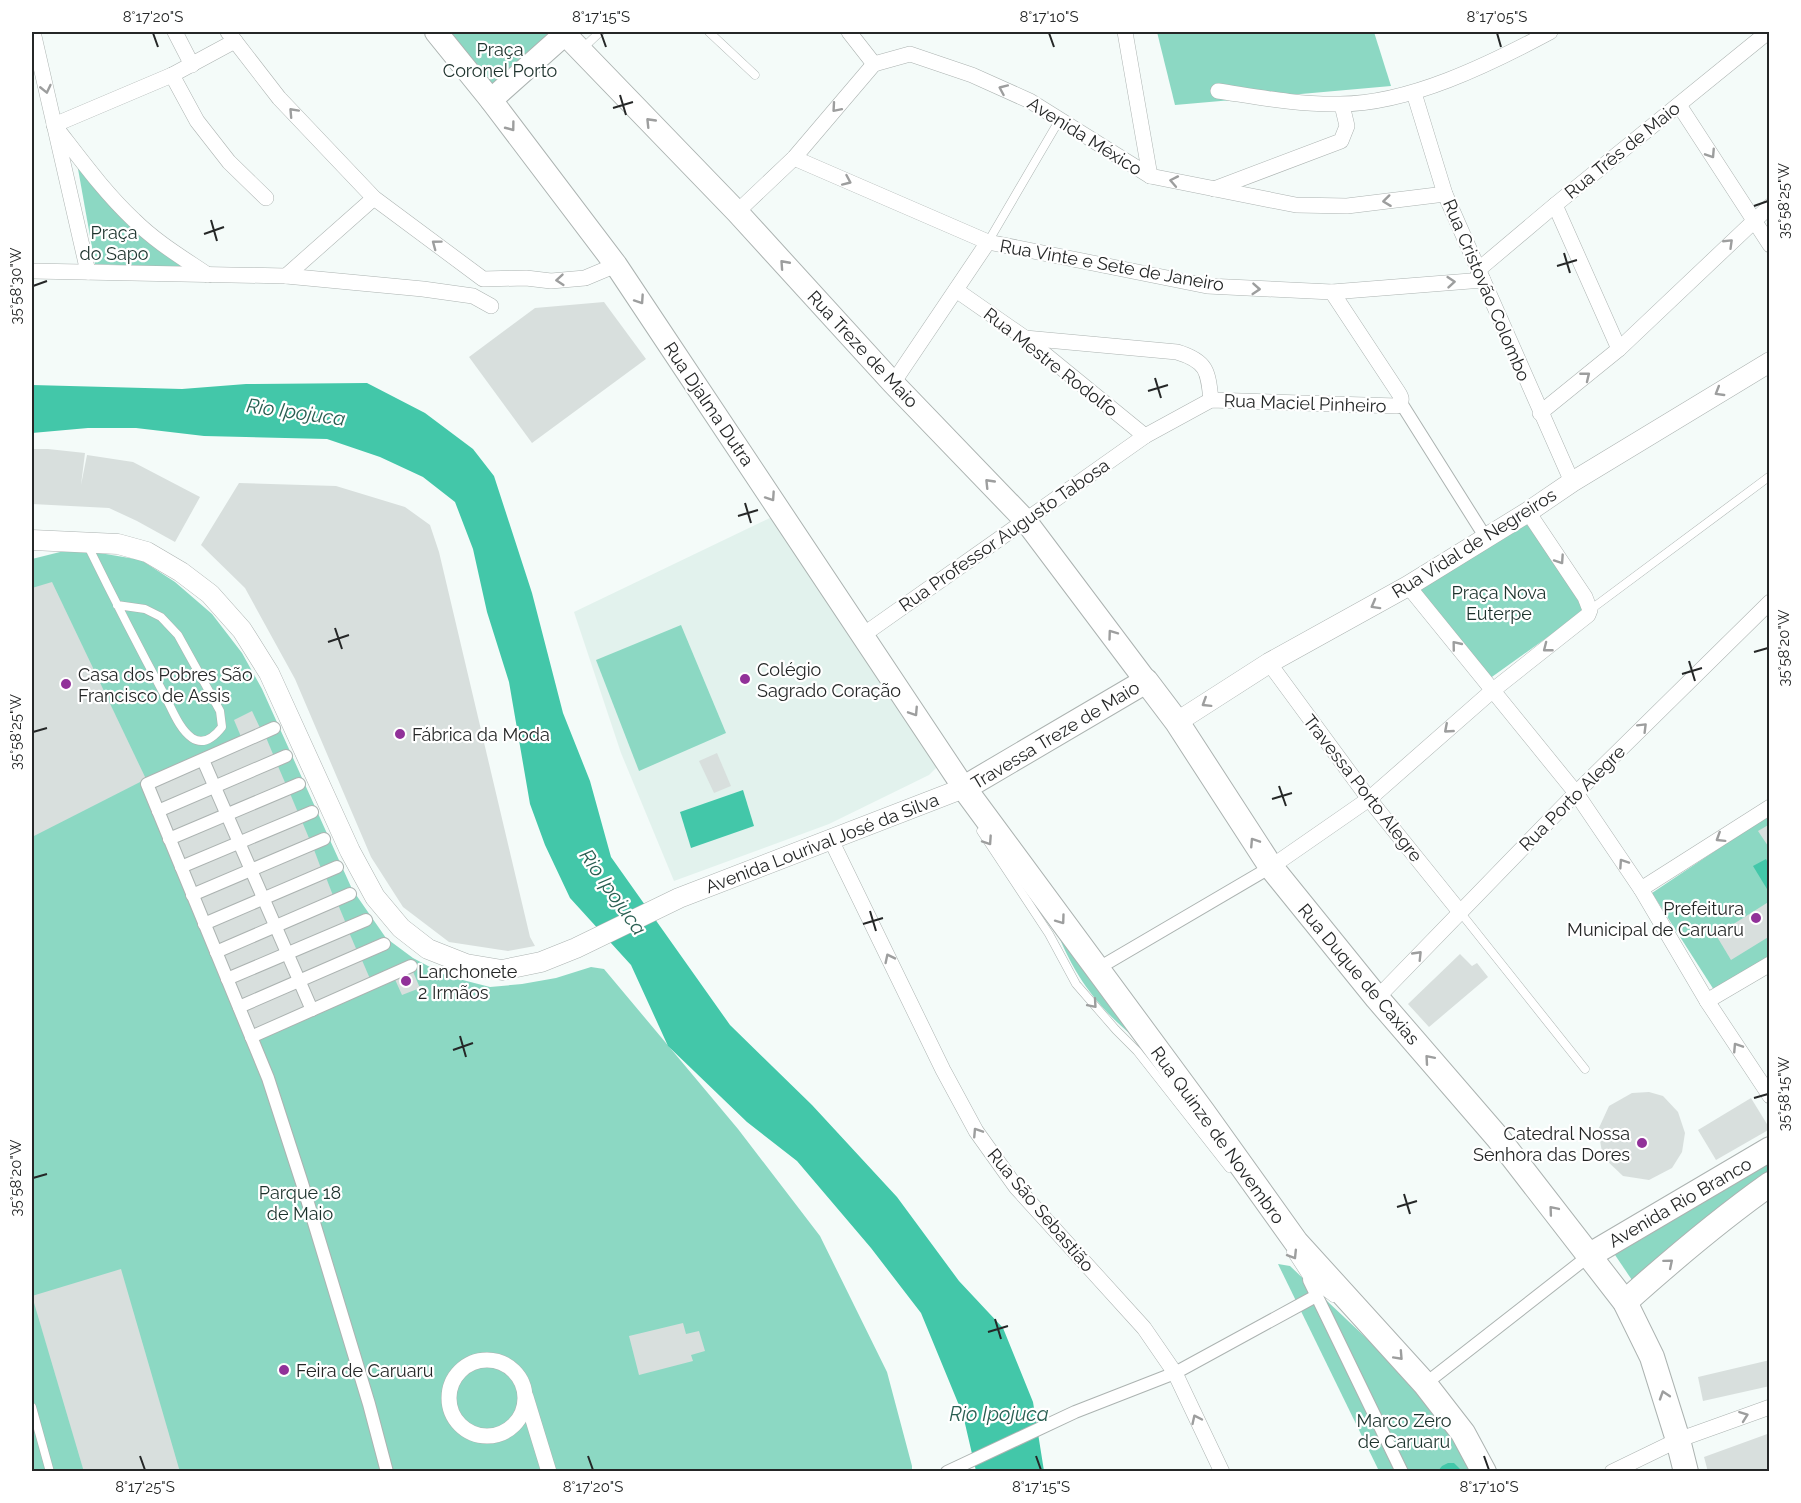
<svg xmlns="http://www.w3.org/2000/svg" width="1801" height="1503" font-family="Raleway,sans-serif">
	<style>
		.built { fill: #e2f2ed }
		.green { fill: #8cd8c3 }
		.water { fill: #43c7a9 }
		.building { fill: #d8dfdd }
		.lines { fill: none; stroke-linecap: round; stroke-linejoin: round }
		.service-casing { stroke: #acb3b1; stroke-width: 9 }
		.pedestrian-casing { stroke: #acb3b1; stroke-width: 14 }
		.minor-casing { stroke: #acb3b1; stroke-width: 16 }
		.tertiary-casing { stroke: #acb3b1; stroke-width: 21 }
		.secondary-casing { stroke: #acb3b1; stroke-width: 24 }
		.primary-casing { stroke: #acb3b1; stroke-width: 26 }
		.service { stroke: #fff; stroke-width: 8 }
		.pedestrian { stroke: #fff; stroke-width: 12 }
		.minor { stroke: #fff; stroke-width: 15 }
		.tertiary { stroke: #fff; stroke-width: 20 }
		.secondary { stroke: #fff; stroke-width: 22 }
		.primary { stroke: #fff; stroke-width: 24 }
		.oneway { stroke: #9d9e9e }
		.ticks { fill: none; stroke: #252727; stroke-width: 2 }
		.poi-dot { fill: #913199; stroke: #fff; stroke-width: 2 }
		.labels { text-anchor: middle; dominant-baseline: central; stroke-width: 4.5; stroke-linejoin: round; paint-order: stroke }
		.park-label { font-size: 18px; fill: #1d332d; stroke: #fff }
		.street-label { font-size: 18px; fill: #252727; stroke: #fff }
		.poi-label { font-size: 18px; fill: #252727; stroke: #fff; text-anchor: start }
		.water-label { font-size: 20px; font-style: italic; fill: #2a5f52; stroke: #fff }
		.neatline { fill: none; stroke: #252727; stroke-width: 2 }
		.ticks-label { font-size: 15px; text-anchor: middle; fill: #252727 }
	</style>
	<rect width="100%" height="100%" fill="#f4fbf9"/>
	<!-- built -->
	<path class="built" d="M778 514 937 767 929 775 829 824 674 881 621 753 574 612Z"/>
	<!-- green -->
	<g class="green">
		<path d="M442 32H555L496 100Z"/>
		<path d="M1157 32H1374L1391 86 1175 105Z"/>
		<path d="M75 152 191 268 95 264Z"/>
		<path d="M1524 520 1587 609 1489 679 1416 588Z"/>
		<path d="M64 551 94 552 141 560 175 582 212 614 242 653 262 689 352 889 386 938 413 958 447 976 490 987 522 984 556 978 591 967 604 969 738 1129 820 1236 887 1372 912 1466V1471H32V559Z"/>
		<path d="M681 625 726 733 639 771 596 660Z"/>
		<path d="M1769 815V956L1714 990 1652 893Z"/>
		<path d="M1054 924 1140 1042C1097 1008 1073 975 1054 924Z"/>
		<path d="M1769 1155V1178L1636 1286 1611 1249Z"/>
		<path d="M1278 1264 1290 1266 1417 1386 1476 1471H1379Z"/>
	</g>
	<!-- water -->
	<g class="water">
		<path d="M367 383 425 413 473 449 494 476 532 593 563 713 590 781 611 857 730 1025 812 1105 897 1197 959 1281 1003 1328 1033 1402 1044 1471H976L963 1415 921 1313 871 1248 797 1161 747 1122 668 1046 631 965 570 898 545 845 530 804 509 682 487 612 473 549 455 502 423 477 380 457 327 439 204 436 136 428H88L32 433V385L182 389 246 384Z"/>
		<path d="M743 790 754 826 691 848 680 812Z"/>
		<path d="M1766 859 1769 865V887L1767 889 1753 866Z"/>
		<path d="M1448 1463H1454L1462 1471H1438L1442 1466Z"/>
	</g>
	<!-- building -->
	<g class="building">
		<path d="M604 302 646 359 532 443 469 357 535 308Z"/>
		<path d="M32 449H48L85 453 81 485 87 455 133 462 200 497 175 542 137 521 109 508 32 504Z"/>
		<path d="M239 483 336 486 405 507 430 525 439 552 530 937 535 946 508 951 449 942 403 907 371 857 295 679 245 588 201 545Z"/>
		<path d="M52 582 146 779 32 837V588Z"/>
		<path d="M252 711 261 730 242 739 234 720Z"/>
		<path d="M265 735 275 759 217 783 207 760Z"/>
		<path d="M717 753 731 786 714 793 699 761Z"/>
		<path d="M202 762 212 785 159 809 149 785Z"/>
		<path d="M277 764 287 787 229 812 219 788Z"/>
		<path d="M215 790 224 814 170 836 160 813Z"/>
		<path d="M289 791 299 815 241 839 231 816Z"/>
		<path d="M225 818 235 842 181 864 171 841Z"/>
		<path d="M301 819 311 843 253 867 243 844Z"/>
		<path d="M1770 824V849L1758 831Z"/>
		<path d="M237 846 247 870 193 892 183 869Z"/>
		<path d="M313 847 322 871 265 895 255 872Z"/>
		<path d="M251 874 260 898 206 920 197 896Z"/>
		<path d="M325 875 334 898 276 923 267 900Z"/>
		<path d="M1770 901V936L1731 960 1716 935Z"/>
		<path d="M337 902 347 926 289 950 279 927Z"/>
		<path d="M262 903 271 926 217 948 207 925Z"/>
		<path d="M273 930 282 954 228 976 219 952Z"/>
		<path d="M348 930 358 953 301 978 291 954Z"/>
		<path d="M1460 954 1472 966 1477 963 1488 977 1429 1027 1408 1004Z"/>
		<path d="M285 958 294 981 240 1003 231 980Z"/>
		<path d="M361 958 371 981 313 1006 303 983Z"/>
		<path d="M411 967 420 988 402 995 393 975Z"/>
		<path d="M296 986 306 1010 252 1032 242 1008Z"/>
		<path d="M1649 1092 1663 1096 1678 1112 1685 1133 1682 1152 1672 1168 1649 1180 1623 1176 1603 1157 1598 1130 1609 1106 1632 1093Z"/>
		<path d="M1751 1098 1770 1129 1716 1160 1698 1130Z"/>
		<path d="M121 1269 180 1472H84L32 1296Z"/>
		<path d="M683 1323 686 1334 699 1331 705 1351 691 1355 693 1361 639 1375 629 1336Z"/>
		<path d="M1770 1360V1386L1703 1401 1698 1377Z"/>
		<path d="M1770 1433V1472H1708L1704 1457Z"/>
	</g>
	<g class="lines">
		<!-- service casing -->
		<g class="service-casing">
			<g id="service">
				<path d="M709 32 755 75"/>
				<path d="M582 49 600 32"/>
				<path d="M988 242 1060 119"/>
				<path d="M87 544C112 595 138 646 165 696 172 709 179 729 192 738 204 746 215 736 222 727L220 711 178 635 161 617 145 609 117 605"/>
				<path d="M1590 610 1770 476"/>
				<path d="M981 831 1049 934 1076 984 1116 1030 1137 1051 1229 1168"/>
				<path d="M1460 912 1585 1069"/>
				<path d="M1291 1252 1309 1280 1333 1298"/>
				<path d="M32 1407 50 1472"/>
			</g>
		</g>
		<!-- pedestrian casing -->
		<g class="pedestrian-casing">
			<g id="pedestrian">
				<path d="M1401 403 1486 538"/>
				<path d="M274 728 147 784 268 1078 302 1183 369 1404 387 1472"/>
				<path d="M203 760 312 1010"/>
				<path d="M158 811 286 756"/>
				<path d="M169 839 299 784"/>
				<path d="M181 867 312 812"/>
				<path d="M192 895 324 839"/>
				<path d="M204 924 337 867"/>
				<path d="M216 952 350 894"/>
				<path d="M1097 969 1271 867"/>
				<path d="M227 979 366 920"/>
				<path d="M239 1007 384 944"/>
				<path d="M251 1037 411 966"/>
				<path d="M1309 1280 1402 1472"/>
				<path d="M1425 1384 1590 1255"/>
				<path d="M947 1472 1075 1412 1175 1373 1316 1296"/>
			</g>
		</g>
		<!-- minor casing -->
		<g class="minor-casing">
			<g id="minor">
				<path d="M33 32 88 272"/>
				<path d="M175 32 192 65"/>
				<path d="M228 32 279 98 374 198 483 279 526 278 551 281 585 278 616 265"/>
				<path d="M849 32 874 64"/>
				<path d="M1125 32 1150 176"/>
				<path d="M874 64 910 54 972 75 1030 101 1150 176 1296 205 1347 206 1445 194"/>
				<path d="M172 75 197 121 229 162 266 198"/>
				<path d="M1218 91C1258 97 1299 105 1340 104 1409 104 1490 64 1550 32"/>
				<path d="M1414 93 1445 194 1572 482"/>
				<path d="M1679 105 1770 245"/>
				<path d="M794 158 988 242 1207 286 1332 292 1483 280"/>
				<path d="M1214 189 1341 141 1347 126 1342 105"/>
				<path d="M1555 205 1619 349"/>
				<path d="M737 212 794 158 874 64"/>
				<path d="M1478 270 1555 205 1768 32"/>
				<path d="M32 271 286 276 423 289 473 296 491 306"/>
				<path d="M208 275C183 258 156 242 134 220 104 192 79 157 54 125L172 75 235 41"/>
				<path d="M286 276 374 198"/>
				<path d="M956 290 1025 338 1145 436"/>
				<path d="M1025 338 1177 352C1207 361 1208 371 1211 400"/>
				<path d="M893 383 988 242"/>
				<path d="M1540 413 1619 349 1770 206"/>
				<path d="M1408 586 1576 793 1641 889 1707 1001 1770 1096"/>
				<path d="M863 635 1145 436 1211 400 1397 406C1403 401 1402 398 1398 392L1332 292"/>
				<path d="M1269 663 1369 799 1460 912"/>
				<path d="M831 840 943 1070 976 1131 1016 1187 1144 1328 1175 1373 1222 1472"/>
				<path d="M1271 867 1369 799 1492 691 1588 615 1590 610 1585 597 1528 512"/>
				<path d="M1641 889 1770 807"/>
				<path d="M1377 998 1576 793 1770 602"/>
				<path d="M1707 1001 1770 964"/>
				<circle cx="487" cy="1398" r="38"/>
				<path d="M526 1397 549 1472"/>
				<path d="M1612 1472 1678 1440 1770 1407"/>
			</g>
		</g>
		<!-- tertiary casing -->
		<g class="tertiary-casing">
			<g id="tertiary">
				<path d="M32 540 118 544 147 552 181 572 210 594 242 630 269 673 350 851 375 897 401 928 428 949 466 964 502 970 541 962 576 948 679 898 964 788"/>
				<path d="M1177 722 1269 663 1408 586 1528 512 1572 482 1770 362"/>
			</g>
		</g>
		<!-- secondary casing -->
		<g class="secondary-casing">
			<g id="secondary">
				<path d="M436 32 491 100 616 265 964 788"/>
				<path d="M563 32 737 212 893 383 1025 520 1146 681"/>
				<path d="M491 100 565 34"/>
			</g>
		</g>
		<!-- primary casing -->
		<g class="primary-casing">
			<g id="primary">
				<path d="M1590 1255 1770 1149"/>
				<path d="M1625 1302C1672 1260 1719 1220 1770 1184"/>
				<path d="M1484 1472 1463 1433 1425 1384 1296 1242 1203 1112 964 788 1146 681 1177 722 1271 867 1377 998 1498 1138 1625 1302 1652 1357 1678 1440 1686 1472"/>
			</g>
		</g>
		<!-- service -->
		<use href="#service" class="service"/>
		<!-- pedestrian -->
		<use href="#pedestrian" class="pedestrian"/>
		<!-- minor -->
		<use href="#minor" class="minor"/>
		<!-- tertiary -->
		<use href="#tertiary" class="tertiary"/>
		<!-- secondary -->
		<use href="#secondary" class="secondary"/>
		<!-- primary -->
		<use href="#primary" class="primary"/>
	</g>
	<!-- one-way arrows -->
	<defs><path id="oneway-chevron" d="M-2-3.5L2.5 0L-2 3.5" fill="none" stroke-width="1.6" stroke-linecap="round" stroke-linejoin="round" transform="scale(1.5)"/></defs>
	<g class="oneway">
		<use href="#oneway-chevron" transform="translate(46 89) rotate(77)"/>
		<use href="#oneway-chevron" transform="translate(1003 89) rotate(-156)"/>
		<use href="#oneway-chevron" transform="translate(836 108) rotate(131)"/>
		<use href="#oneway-chevron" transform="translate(293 112) rotate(-133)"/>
		<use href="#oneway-chevron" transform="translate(650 122) rotate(-134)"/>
		<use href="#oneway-chevron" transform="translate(511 127) rotate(53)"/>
		<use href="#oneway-chevron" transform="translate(1711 154) rotate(57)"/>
		<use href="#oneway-chevron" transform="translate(847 181) rotate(24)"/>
		<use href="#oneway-chevron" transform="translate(1174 181) rotate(-169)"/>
		<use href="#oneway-chevron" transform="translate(1387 201) rotate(173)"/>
		<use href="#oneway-chevron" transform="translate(1729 243) rotate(-44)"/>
		<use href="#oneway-chevron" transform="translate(436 244) rotate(-143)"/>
		<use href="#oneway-chevron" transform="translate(784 264) rotate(-132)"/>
		<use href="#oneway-chevron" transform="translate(560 280) rotate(175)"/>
		<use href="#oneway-chevron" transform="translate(1451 282) rotate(-5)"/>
		<use href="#oneway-chevron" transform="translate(1256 289) rotate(4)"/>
		<use href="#oneway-chevron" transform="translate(640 300) rotate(56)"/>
		<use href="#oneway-chevron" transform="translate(1586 376) rotate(-39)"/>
		<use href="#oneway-chevron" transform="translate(1719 392) rotate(149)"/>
		<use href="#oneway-chevron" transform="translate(989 483) rotate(-134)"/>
		<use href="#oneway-chevron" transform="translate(771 497) rotate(56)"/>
		<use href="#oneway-chevron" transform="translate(1560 560) rotate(56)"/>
		<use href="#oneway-chevron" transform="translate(1375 605) rotate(151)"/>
		<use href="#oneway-chevron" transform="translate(1112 634) rotate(-126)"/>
		<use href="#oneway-chevron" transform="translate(1456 645) rotate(-129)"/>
		<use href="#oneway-chevron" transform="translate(1547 648) rotate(142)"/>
		<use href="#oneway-chevron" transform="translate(1206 703) rotate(148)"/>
		<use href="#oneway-chevron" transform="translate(914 712) rotate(57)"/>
		<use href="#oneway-chevron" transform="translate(1643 727) rotate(-45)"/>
		<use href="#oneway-chevron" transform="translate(1448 729) rotate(139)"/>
		<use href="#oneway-chevron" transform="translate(1720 838) rotate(148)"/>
		<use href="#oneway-chevron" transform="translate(988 841) rotate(56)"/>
		<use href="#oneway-chevron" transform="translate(1254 842) rotate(-123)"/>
		<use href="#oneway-chevron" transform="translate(1623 863) rotate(-124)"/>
		<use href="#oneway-chevron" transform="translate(1061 920) rotate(54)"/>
		<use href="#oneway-chevron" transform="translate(1418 955) rotate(-46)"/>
		<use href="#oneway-chevron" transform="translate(889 958) rotate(-116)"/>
		<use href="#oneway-chevron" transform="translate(1093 1004) rotate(49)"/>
		<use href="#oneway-chevron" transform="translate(1737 1047) rotate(-123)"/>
		<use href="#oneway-chevron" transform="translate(1429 1059) rotate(-131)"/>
		<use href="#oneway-chevron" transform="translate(977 1132) rotate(-123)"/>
		<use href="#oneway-chevron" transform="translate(1553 1210) rotate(-130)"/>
		<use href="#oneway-chevron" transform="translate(1293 1255) rotate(58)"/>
		<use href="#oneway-chevron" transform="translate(1669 1263) rotate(-40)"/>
		<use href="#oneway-chevron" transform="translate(1399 1356) rotate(47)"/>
		<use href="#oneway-chevron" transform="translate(1664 1395) rotate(-108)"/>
		<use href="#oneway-chevron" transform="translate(1744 1416) rotate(-20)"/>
		<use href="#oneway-chevron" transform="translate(1196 1419) rotate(-115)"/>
	</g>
	<!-- ticks -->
	<path class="ticks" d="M153 33 158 47M601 33 606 47M1049 33 1054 47M1497 33 1501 47M620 95 626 115M613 108 633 102M1754 206 1768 201M211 220 217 241M204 234 224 227M1564 253 1570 273M1557 266 1577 260M33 286 47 281M1155 378 1161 398M1148 391 1168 385M745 503 751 523M738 516 758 510M335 628 342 649M328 642 349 635M1754 652 1768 648M1689 661 1695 681M1682 674 1702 668M33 732 47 728M1279 786 1286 806M1272 799 1292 793M870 911 876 931M863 924 883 918M460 1036 466 1057M453 1050 473 1043M1754 1098 1768 1094M33 1178 47 1174M1404 1194 1410 1214M1397 1207 1417 1201M995 1319 1001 1339M988 1332 1008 1326M140 1456 145 1470M588 1456 593 1470M1036 1456 1041 1470M1484 1456 1489 1470"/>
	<!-- markers -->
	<g class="poi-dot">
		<circle cx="745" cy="679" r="6"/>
		<circle cx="66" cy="684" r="6"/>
		<circle cx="400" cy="734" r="6"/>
		<circle cx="1756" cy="918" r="6"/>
		<circle cx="406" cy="981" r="6"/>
		<circle cx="1642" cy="1143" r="6"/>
		<circle cx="284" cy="1370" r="6"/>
	</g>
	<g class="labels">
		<!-- park labels -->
		<g class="park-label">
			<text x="500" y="49">Praça<tspan x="500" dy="21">Coronel Porto</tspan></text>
			<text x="114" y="232">Praça<tspan x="114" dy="21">do Sapo</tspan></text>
			<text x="1499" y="592">Praça Nova<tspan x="1499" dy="21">Euterpe</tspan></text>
			<text x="300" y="1192">Parque 18<tspan x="300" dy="21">de Maio</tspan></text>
			<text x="1404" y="1420">Marco Zero<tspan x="1404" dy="21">de Caruaru</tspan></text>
		</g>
		<!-- street labels -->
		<g class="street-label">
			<text transform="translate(1085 136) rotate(32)">Avenida México</text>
			<text transform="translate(1622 150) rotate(-39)">Rua Três de Maio</text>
			<text transform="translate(1112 265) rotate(10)">Rua Vinte e Sete de Janeiro</text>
			<text transform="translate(1487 290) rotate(67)">Rua Cristovão Colombo</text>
			<text transform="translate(863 349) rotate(47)">Rua Treze de Maio</text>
			<text transform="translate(1051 362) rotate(38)">Rua Mestre Rodolfo</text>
			<text transform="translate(1305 403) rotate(2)">Rua Maciel Pinheiro</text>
			<text transform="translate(709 404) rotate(56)">Rua Djalma Dutra</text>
			<text transform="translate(1004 535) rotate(-35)">Rua Professor Augusto Tabosa</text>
			<text transform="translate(1474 543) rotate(-32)">Rua Vidal de Negreiros</text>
			<text transform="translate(1055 735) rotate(-31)">Travessa Treze de Maio</text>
			<text transform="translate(1363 788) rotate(52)">Travessa Porto Alegre</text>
			<text transform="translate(1572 798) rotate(-45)">Rua Porto Alegre</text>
			<text transform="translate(822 843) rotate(-21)">Avenida Lourival José da Silva</text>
			<text transform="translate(1359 974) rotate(50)">Rua Duque de Caxias</text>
			<text transform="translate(1218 1135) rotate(54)">Rua Quinze de Novembro</text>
			<text transform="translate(1680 1202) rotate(-30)">Avenida Rio Branco</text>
			<text transform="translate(1041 1210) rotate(50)">Rua São Sebastião</text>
		</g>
		<!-- poi labels -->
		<g class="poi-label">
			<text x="757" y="669">Colégio<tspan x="757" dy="21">Sagrado Coração</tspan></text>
			<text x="78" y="674">Casa dos Pobres São<tspan x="78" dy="21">Francisco de Assis</tspan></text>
			<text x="412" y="734">Fábrica da Moda</text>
			<text x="1744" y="908" text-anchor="end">Prefeitura<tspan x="1744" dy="21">Municipal de Caruaru</tspan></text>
			<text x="418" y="971">Lanchonete<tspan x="418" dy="21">2 Irmãos</tspan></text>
			<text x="1630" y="1133" text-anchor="end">Catedral Nossa<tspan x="1630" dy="21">Senhora das Dores</tspan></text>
			<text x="296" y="1370">Feira de Caruaru</text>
		</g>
		<!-- water labels -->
		<g class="water-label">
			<text transform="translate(296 412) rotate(8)">Rio Ipojuca</text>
			<text transform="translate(613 892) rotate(55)">Rio Ipojuca</text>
			<text x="999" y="1414">Rio Ipojuca</text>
		</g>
	</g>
	<!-- border -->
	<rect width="1801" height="1503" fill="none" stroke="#ffffff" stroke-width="66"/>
	<rect x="33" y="33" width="1735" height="1437" class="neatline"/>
	<g class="ticks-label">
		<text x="153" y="22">8°17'20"S</text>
		<text x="601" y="22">8°17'15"S</text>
		<text x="1049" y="22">8°17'10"S</text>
		<text x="1497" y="22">8°17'05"S</text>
		<text transform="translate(1784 201) rotate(-90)" y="5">35°58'25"W</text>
		<text transform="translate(16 286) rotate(-90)" y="5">35°58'30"W</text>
		<text transform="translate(1784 648) rotate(-90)" y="5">35°58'20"W</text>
		<text transform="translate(16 732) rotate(-90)" y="5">35°58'25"W</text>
		<text transform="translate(1784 1094) rotate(-90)" y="5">35°58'15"W</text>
		<text transform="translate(16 1178) rotate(-90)" y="5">35°58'20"W</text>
		<text x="145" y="1492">8°17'25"S</text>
		<text x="593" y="1492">8°17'20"S</text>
		<text x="1041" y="1492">8°17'15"S</text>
		<text x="1489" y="1492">8°17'10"S</text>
	</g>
</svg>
